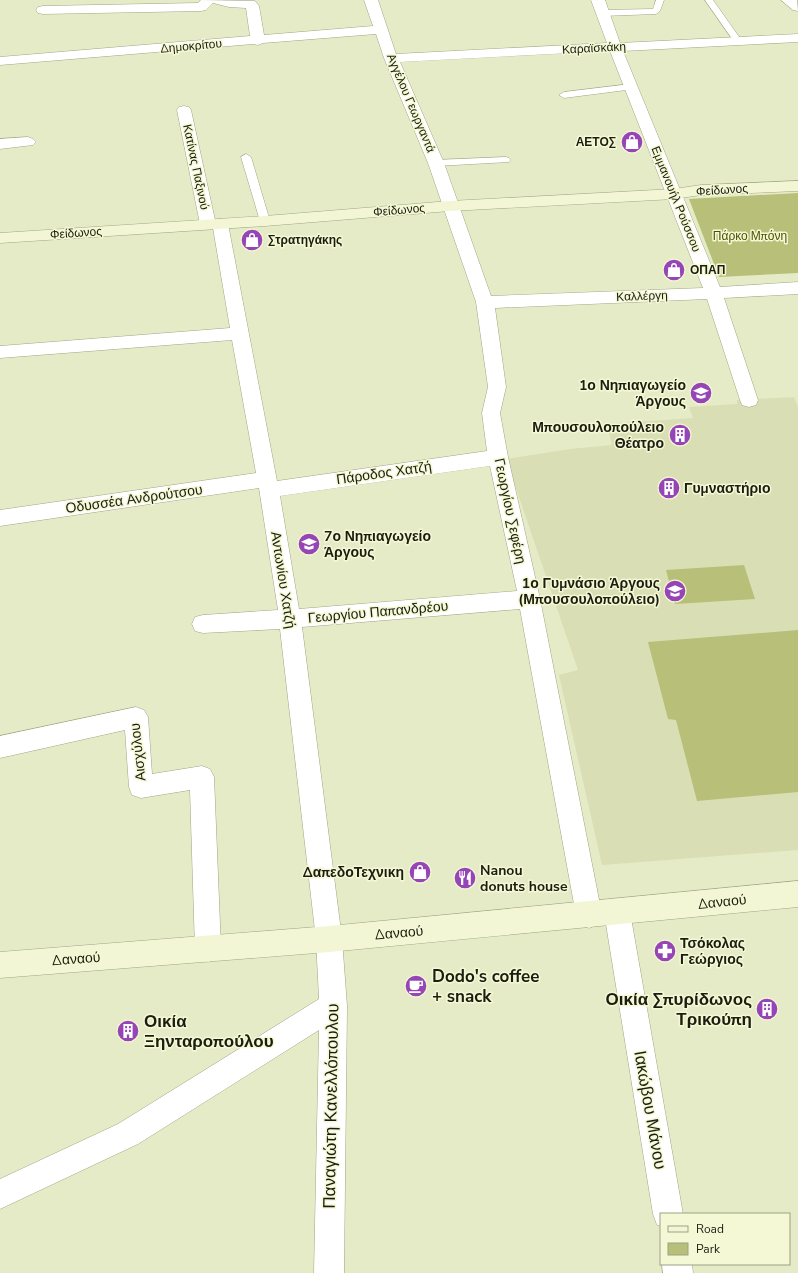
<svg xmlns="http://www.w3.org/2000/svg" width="798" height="1273" font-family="'Nunito Sans',sans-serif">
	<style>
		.built { fill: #d9deb4 }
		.green { fill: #b8bf78 }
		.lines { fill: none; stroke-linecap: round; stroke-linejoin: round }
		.lane-casing { stroke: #a1a583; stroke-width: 1 }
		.street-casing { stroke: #a1a583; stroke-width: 1 }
		.secondary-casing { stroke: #a1a583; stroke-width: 1 }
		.lane { fill: #fff; fill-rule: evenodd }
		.street { fill: #fff; fill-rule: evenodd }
		.secondary { fill: #f3f6d4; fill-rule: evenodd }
		.labels { text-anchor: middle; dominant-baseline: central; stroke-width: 3; stroke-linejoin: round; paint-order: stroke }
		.far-street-label { font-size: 12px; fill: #1b1d10; stroke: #f4f8d4 }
		.far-poi-label { font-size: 12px; font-weight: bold; fill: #1b1d10; stroke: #f4f8d4; text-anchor: start }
		.far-park-label { font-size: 12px; fill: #4d5102; stroke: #f4f8d4 }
		.poi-label { font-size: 14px; font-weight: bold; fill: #1b1d10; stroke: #f4f8d4; text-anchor: end }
		.street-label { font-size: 14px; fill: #1b1d10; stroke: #f4f8d4 }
		.near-poi-label { font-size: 17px; font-weight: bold; fill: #1b1d10; stroke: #f4f8d4; text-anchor: start }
		.near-street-label { font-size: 17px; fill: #1b1d10; stroke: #f4f8d4 }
	</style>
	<rect width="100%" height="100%" fill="#e6ebc7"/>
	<!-- built -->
	<path class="built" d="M794 397 798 407V850L602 865 559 675 578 670 506 459 570 449 612 445 607 424 693 418 689 407 737 404V400Z"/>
	<!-- green -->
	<g class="green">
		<path d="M798 193V273L719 277 689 199Z"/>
		<path d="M744 565 755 599 675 604 666 570Z"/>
		<path d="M798 630V792L697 801 676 720 668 719 648 642Z"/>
	</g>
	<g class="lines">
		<!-- lane casing -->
		<g class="lane-casing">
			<g id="lane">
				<path d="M656 0H664L660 11 656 14 602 16 598 13 602 10 653 9Z"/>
				<path d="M705 0H713L742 41 741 43H735Z"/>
				<path d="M631 84 636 87 634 89 564 98 559 95 564 92Z"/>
				<path d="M246 154 251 157 270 221 269 223 265 224 260 221 241 157Z"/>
				<path d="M506 157 509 158 511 160 509 162 436 166 431 163 436 160Z"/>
			</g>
		</g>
		<!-- street casing -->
		<g class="street-casing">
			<g id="street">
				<path d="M201 0 255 1 259 6 264 35 373 26 364 0H378L396 54 607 43 591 0H605L620 43 798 34V42L623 51 720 287 798 282V294L724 298 758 400 756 405 749 407 742 405 740 400 707 299 495 308 506 387 500 413 508 457 540 599 602 915 598 924 589 928 580 924 576 915 520 609 302 627 342 939 347 1006 344 1273H314L319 1030 138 1144 0 1209V1179L118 1124 319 999 316 939 280 629 203 633 195 631 192 624 195 617 203 615 278 610 259 488 0 526V510L256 473 232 340 0 358V346L230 328 213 228 208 229 202 228 200 224 177 110 179 107 184 106 189 107 191 110 215 220 220 219 226 220 228 224 277 481 487 451 482 413 488 387 476 302 428 163 384 58 376 34 263 43 258 45 253 44 0 65V57L250 36 246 8 229 7 213 3 206 10 201 11 43 14 38 13 36 10 38 7 43 6 198 3ZM610 51 703 288 491 296 444 163 400 62ZM490 466 517 591 299 609 280 496Z"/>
				<path d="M781 0H797L798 11 793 10Z"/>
				<path d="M28 137 33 139 36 142 33 145 0 149V139Z"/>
				<path d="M136 707 144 710 148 717 152 774 202 766 210 769 214 777 221 949 217 958 208 962 199 958 195 949 190 790 141 798 132 795 129 787 125 730 0 758V736Z"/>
				<path d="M617 899 626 903 630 912 683 1214H661V1226L657 1225 653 1214 604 912 608 903Z"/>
				<path d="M662 1264H692L693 1273H663Z"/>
			</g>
		</g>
		<!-- secondary casing -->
		<g class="secondary-casing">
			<g id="secondary">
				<path d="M798 181V191L701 195 674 199 450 211 265 226 0 243V233L265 216 450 201 674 189 701 185Z"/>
				<path d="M798 881V907L329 952 0 978V952L329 926Z"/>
			</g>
		</g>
		<!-- lane -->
		<use href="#lane" class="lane"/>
		<!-- street -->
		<use href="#street" class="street"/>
		<!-- secondary -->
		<use href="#secondary" class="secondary"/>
	</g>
	<!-- icons -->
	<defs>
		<g id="shop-disc" transform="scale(1.15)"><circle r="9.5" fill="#9545b5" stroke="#f4f8d4"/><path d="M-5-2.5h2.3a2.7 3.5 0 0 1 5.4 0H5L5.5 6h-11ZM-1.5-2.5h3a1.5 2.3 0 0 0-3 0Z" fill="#fff"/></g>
		<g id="school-disc" transform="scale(1.15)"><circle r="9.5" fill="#9545b5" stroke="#f4f8d4"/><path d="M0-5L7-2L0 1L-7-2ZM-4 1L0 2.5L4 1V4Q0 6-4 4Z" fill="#fff"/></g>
		<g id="building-disc" transform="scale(1.15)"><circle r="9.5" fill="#9545b5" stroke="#f4f8d4"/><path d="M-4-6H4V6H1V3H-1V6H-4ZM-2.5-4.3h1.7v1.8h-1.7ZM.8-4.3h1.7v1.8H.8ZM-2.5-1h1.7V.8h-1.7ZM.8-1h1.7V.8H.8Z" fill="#fff"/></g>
		<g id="restaurant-disc" transform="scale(1.15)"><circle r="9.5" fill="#9545b5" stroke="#f4f8d4"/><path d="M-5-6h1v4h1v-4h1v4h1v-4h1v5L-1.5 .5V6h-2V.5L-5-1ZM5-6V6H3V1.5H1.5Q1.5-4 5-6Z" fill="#fff"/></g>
		<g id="pharmacy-disc" transform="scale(1.15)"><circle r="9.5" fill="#9545b5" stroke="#f4f8d4"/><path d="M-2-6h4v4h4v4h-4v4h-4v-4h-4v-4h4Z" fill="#fff"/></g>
		<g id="cafe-disc" transform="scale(1.15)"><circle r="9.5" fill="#9545b5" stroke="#f4f8d4"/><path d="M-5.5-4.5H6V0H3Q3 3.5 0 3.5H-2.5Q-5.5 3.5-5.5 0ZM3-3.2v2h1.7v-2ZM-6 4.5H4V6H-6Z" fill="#fff"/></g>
	</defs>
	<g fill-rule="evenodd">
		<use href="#shop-disc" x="632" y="142"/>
		<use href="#shop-disc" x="252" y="240"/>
		<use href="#shop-disc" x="674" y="270"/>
		<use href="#school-disc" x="701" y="393"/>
		<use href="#building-disc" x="680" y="435"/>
		<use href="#building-disc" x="669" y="488"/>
		<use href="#school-disc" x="309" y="544"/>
		<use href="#school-disc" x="675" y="591"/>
		<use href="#shop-disc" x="420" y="872"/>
		<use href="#restaurant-disc" x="465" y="878"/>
		<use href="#pharmacy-disc" x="665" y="951"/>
		<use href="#cafe-disc" x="416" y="986"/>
		<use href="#building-disc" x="767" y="1009"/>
		<use href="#building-disc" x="128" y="1031"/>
	</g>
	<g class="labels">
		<!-- far-street labels -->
		<g class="far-street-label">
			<text transform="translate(191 46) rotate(-5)">Δημοκρίτου</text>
			<text transform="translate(594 48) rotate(-3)">Καραϊσκάκη</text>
			<text transform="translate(411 103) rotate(67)">Αγγέλου Γεωργαντά</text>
			<text transform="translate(196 167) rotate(78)">Κατίνας Παξινού</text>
			<text transform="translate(722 190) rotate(-4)">Φείδωνος</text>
			<text transform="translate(676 199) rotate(68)">Εμμανουήλ Ρούσσου</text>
			<text transform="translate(399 210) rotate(-5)">Φείδωνος</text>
			<text transform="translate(76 233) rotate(-4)">Φείδωνος</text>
			<text transform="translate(642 296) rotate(-2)">Καλλέργη</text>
		</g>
		<!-- far-poi labels -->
		<g class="far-poi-label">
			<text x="616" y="142" text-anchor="end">ΑΕΤΟΣ</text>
			<text x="268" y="240">Στρατηγάκης</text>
			<text x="690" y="270">ΟΠΑΠ</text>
		</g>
		<!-- far-park labels -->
		<g class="far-park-label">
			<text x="750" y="236">Πάρκο Μπόνη</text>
		</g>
		<!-- poi labels -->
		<g class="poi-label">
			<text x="686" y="385">1ο Νηπιαγωγείο<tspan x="686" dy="16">Άργους</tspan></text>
			<text x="664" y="427">Μπουσουλοπούλειο<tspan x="664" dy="16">Θέατρο</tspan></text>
			<text x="684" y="488" text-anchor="start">Γυμναστήριο</text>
			<text x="324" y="536" text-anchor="start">7ο Νηπιαγωγείο<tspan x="324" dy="16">Άργους</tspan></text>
			<text x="660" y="583">1ο Γυμνάσιο Άργους<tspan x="660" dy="16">(Μπουσουλοπούλειο)</tspan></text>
			<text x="480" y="870" text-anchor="start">Nanou<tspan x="480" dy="16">donuts house</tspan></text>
			<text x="404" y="872">ΔαπεδοΤεχνικη</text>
			<text x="680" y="943" text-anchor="start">Τσόκολας<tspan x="680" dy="16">Γεώργιος</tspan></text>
		</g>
		<!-- street labels -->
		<g class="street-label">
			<text transform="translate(384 473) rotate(-8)">Πάροδος Χατζή</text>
			<text transform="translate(134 499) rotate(-8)">Οδυσσέα Ανδρούτσου</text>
			<text transform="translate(510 511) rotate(78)">Γεωργίου Σεφέρη</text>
			<text transform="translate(283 580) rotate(81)">Αντωνίου Χατζή</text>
			<text transform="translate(378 612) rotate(-5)">Γεωργίου Παπανδρέου</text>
			<text transform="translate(138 752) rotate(-96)">Αισχύλου</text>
			<text transform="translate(722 902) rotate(-6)">Δαναού</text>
			<text transform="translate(399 933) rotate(-5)">Δαναού</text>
			<text transform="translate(76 959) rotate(-4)">Δαναού</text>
		</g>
		<!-- near-poi labels -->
		<g class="near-poi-label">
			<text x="432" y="976">Dodo's coffee<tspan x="432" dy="20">+ snack</tspan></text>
			<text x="752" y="999" text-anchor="end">Οικία Σπυρίδωνος<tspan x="752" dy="20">Τρικούπη</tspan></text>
			<text x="144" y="1021">Οικία<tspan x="144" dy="20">Ξηνταροπούλου</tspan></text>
		</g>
		<!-- near-street labels -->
		<g class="near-street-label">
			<text transform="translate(331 1106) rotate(-89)">Παναγιώτη Κανελλόπουλου</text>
			<text transform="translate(650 1110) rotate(80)">Ιακώβου Μάνου</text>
		</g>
	</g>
	<!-- legend -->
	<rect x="660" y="1213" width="130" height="52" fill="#f4f8d4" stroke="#9da086"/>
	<rect x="668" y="1226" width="20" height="6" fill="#f3f6d4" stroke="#9da086"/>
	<text x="696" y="1233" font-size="12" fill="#1b1d10">Road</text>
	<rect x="668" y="1243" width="20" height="12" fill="#b8bf78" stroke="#9da086"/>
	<text x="696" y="1253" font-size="12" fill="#1b1d10">Park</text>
</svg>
